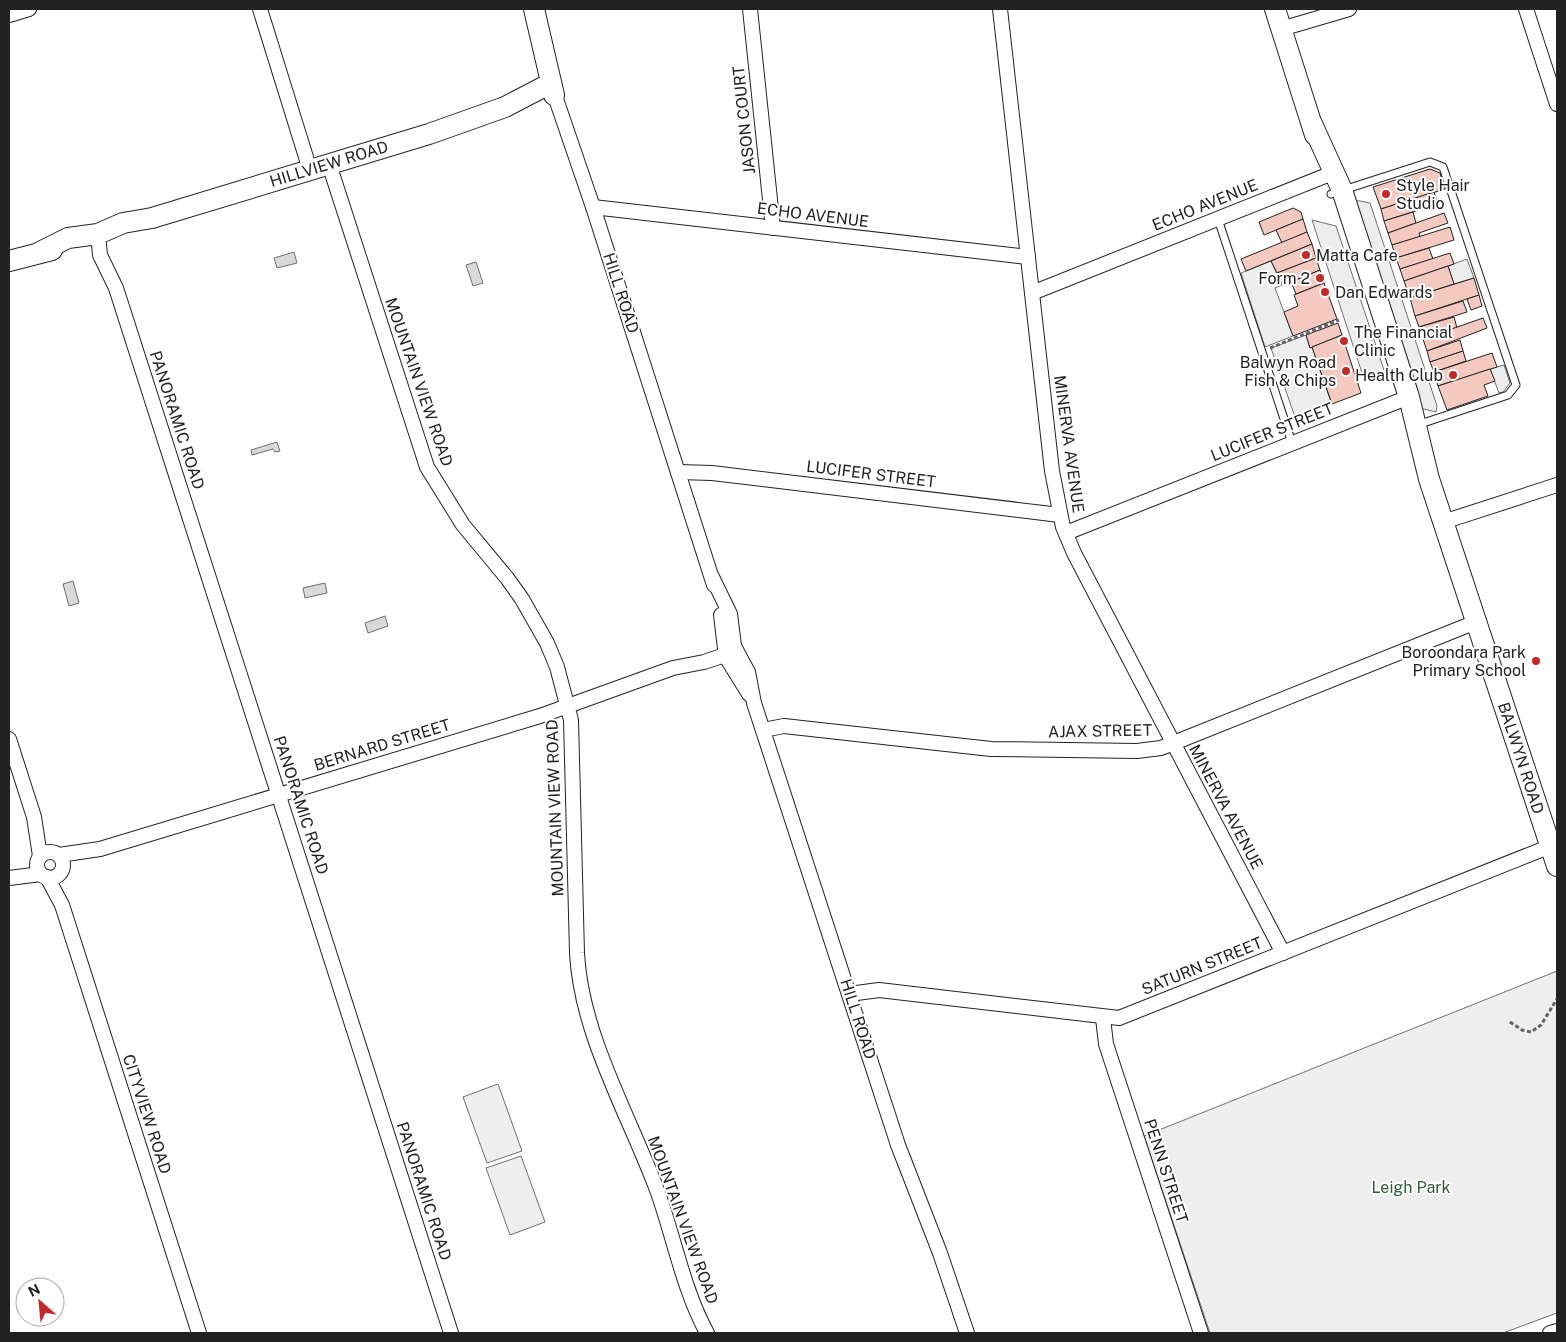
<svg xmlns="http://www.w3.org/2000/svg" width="1566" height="1342" font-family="'Public Sans',sans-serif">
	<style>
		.green { fill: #eee; stroke: #6f6f6f }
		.parking { fill: #ededed; stroke: #6f6f6f }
		.water { fill: #d9d9d9; stroke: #6f6f6f }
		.building { fill: #f3c9c0; stroke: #222 }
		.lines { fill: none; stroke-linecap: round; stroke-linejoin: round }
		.lane-casing { stroke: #222; stroke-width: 9 }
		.street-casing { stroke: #222; stroke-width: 16 }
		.secondary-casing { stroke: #222; stroke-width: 22 }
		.path { stroke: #646464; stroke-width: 3; stroke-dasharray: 4 2.5; stroke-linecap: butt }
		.lane { stroke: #fff; stroke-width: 7 }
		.street { stroke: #fff; stroke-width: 14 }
		.secondary { stroke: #fff; stroke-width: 20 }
		.poi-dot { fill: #c62828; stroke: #fff; stroke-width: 2 }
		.labels { text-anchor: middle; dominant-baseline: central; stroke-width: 4; stroke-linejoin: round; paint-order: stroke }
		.street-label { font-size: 16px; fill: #222; stroke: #fff }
		.poi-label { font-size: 16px; fill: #222; stroke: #fff; text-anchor: start }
		.park-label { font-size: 16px; fill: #2f5e38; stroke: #fff }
	</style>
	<rect width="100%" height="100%" fill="#fff"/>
	<!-- green -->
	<g class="green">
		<path d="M1557 971V1313L1503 1333H1210L1144 1136Z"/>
		<path d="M498 1084 522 1151 487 1163 463 1097Z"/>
		<path d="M521 1156 545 1222 510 1235 486 1168Z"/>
	</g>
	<!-- parking -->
	<g class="parking">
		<path d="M1349 199 1370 203 1437 406 1436 412 1416 407Z"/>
		<path d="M1312 220 1336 226 1388 382 1363 376Z"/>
		<path d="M1467 259 1474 278 1454 284 1448 266Z"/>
		<path d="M1271 261 1282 285 1275 288 1293 336 1265 347 1241 273Z"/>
		<path d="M1306 335 1310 348 1312 347 1331 402 1295 417 1271 348Z"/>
		<path d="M1504 365 1510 383 1503 392 1499 393 1490 369Z"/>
	</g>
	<!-- water -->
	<g class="water">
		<path d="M294 252 297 263 277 268 274 258Z"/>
		<path d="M476 262 483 283 473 286 466 265Z"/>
		<path d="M277 442 280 451 275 452 273 449 252 455 251 450Z"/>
		<path d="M73 581 79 603 69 606 63 584Z"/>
		<path d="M325 583 327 593 305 598 303 588Z"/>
		<path d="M385 616 388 626 368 633 365 623Z"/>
	</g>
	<!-- building -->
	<g class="building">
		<path d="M1430 169 1440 173 1445 189 1381 209 1373 187Z"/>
		<path d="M1434 192 1438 204 1384 221 1381 209Z"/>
		<path d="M1293 208 1301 212 1303 219 1264 235 1259 222Z"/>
		<path d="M1413 212 1416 223 1388 233 1384 221Z"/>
		<path d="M1444 213 1448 223 1419 233 1420 237 1392 245 1388 233Z"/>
		<path d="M1303 219 1307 232 1282 243 1276 230Z"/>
		<path d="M1450 227 1454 240 1396 258 1392 245Z"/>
		<path d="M1307 232 1312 244 1246 271 1241 259Z"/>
		<path d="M1312 244 1316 258 1277 273 1271 261Z"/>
		<path d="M1429 248 1433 259 1400 269 1396 258Z"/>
		<path d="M1450 253 1454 264 1404 281 1400 269Z"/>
		<path d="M1316 258 1320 270 1291 282 1290 279 1281 283 1277 273Z"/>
		<path d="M1448 266 1454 284 1410 298 1404 281Z"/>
		<path d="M1320 270 1324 283 1296 294 1291 282Z"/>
		<path d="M1474 278 1479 295 1415 316 1410 298Z"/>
		<path d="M1324 283 1337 319 1293 336 1284 312 1298 306 1294 295Z"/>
		<path d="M1479 295 1482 306 1471 310 1467 299Z"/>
		<path d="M1463 301 1467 312 1419 327 1415 316Z"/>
		<path d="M1454 317 1457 328 1423 339 1419 327Z"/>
		<path d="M1483 318 1487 328 1427 351 1423 339Z"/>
		<path d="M1338 323 1342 335 1310 348 1306 335Z"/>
		<path d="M1342 335 1361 393 1332 404 1312 347Z"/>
		<path d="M1460 340 1463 351 1430 362 1427 351Z"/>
		<path d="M1463 351 1466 361 1434 372 1430 362Z"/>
		<path d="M1492 353 1497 367 1438 386 1434 372Z"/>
		<path d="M1490 369 1495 381 1484 385 1488 396 1447 410 1438 386Z"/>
	</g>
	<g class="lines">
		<!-- lane casing -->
		<g class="lane-casing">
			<g id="lane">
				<path d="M1331 194 1430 162 1443 167 1516 385 1508 395 1417 425"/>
				<path d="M1218 219 1292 443"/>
			</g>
		</g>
		<!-- street casing -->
		<g class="street-casing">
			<g id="street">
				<path d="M260 9 310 170"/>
				<path d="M750 9 773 228"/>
				<path d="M1000 9 1052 471 1063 527 1074 553 1283 953"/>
				<path d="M1526 9 1557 104"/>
				<path d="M9 15 29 9"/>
				<path d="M1281 29 1349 9"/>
				<path d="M555 96 593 207 714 585"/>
				<path d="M329 164 427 467 463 525 507 578 522 599 547 643 557 667 571 720 577 953C581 1034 629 1115 657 1190 674 1237 683 1289 707 1333"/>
				<path d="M593 207 1028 257"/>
				<path d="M98 234 100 255 116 288 451 1333"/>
				<path d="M1032 293 1335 172"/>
				<path d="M678 472 712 473 1060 515"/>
				<path d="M1443 522 1557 485"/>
				<path d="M1066 533 1409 397"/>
				<path d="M712 577 730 614 734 646 748 672 754 703 898 1145 940 1253 967 1333"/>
				<path d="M721 615 726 657 749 694"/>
				<path d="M763 730 784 726 991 749 1137 751 1161 748 1476 622"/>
				<path d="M9 739 34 817 40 856"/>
				<circle cx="50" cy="865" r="13"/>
				<path d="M59 855 100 849 540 716 673 668 704 662 725 655 734 646"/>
				<path d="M47 877 62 905 199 1333"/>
				<path d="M9 878 41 874"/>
				<path d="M849 994 879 990 1119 1018 1551 846"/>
				<path d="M1103 1018 1106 1044 1201 1333"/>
				<path d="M1550 1333 1557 1331"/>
			</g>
		</g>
		<!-- secondary casing -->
		<g class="secondary-casing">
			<g id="secondary">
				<path d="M534 9 554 95"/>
				<path d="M1275 9 1315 135"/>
				<path d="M1312 124 1342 190 1409 397 1429 479 1557 866"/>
				<path d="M40 252 68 238 98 234 123 223 152 218 429 134 505 107 551 83"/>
				<path d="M9 261 52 250"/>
			</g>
		</g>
		<!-- path -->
		<g class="path">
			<path d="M1270 348 1339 320"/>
			<path d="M1510 1022 1522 1030 1531 1032 1541 1025 1557 999"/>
		</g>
		<!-- lane -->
		<use href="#lane" class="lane"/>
		<!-- street -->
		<use href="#street" class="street"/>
		<!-- secondary -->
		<use href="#secondary" class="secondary"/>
	</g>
	<!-- markers -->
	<g class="poi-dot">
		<circle cx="1386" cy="194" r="5"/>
		<circle cx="1306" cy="255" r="5"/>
		<circle cx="1320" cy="278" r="5"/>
		<circle cx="1325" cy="292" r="5"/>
		<circle cx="1344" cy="341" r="5"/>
		<circle cx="1346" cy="371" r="5"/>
		<circle cx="1453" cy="375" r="5"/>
		<circle cx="1536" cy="661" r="5"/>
	</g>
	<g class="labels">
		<!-- street labels -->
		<g class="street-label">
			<text transform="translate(744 120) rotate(-96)">JASON COURT</text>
			<text transform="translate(329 164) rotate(-17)">HILLVIEW ROAD</text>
			<text transform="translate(1205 205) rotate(-22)">ECHO AVENUE</text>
			<text transform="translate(813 215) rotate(7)">ECHO AVENUE</text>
			<text transform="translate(621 293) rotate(72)">HILL ROAD</text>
			<text transform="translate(419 382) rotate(71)">MOUNTAIN VIEW ROAD</text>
			<text transform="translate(177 420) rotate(72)">PANORAMIC ROAD</text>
			<text transform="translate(1272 432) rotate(-22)">LUCIFER STREET</text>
			<text transform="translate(1069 444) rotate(82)">MINERVA AVENUE</text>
			<text transform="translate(871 474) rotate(7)">LUCIFER STREET</text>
			<text transform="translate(1100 731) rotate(-1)">AJAX STREET</text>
			<text transform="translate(382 745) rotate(-17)">BERNARD STREET</text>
			<text transform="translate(1521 758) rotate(72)">BALWYN ROAD</text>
			<text transform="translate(301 805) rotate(72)">PANORAMIC ROAD</text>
			<text transform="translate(1226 807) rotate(62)">MINERVA AVENUE</text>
			<text transform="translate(555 808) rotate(-92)">MOUNTAIN VIEW ROAD</text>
			<text transform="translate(1202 966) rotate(-22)">SATURN STREET</text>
			<text transform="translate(858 1019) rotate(72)">HILL ROAD</text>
			<text transform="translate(147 1114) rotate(72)">CITYVIEW ROAD</text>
			<text transform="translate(1166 1171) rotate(72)">PENN STREET</text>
			<text transform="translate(424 1191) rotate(72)">PANORAMIC ROAD</text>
			<text transform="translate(683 1220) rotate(70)">MOUNTAIN VIEW ROAD</text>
		</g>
		<!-- poi labels -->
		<g class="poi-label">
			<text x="1396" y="185">Style Hair<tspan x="1396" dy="18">Studio</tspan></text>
			<text x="1316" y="255">Matta Cafe</text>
			<text x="1310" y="278" text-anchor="end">Form 2</text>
			<text x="1335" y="292">Dan Edwards</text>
			<text x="1354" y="332">The Financial<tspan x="1354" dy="18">Clinic</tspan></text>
			<text x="1336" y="362" text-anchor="end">Balwyn Road<tspan x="1336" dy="18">Fish &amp; Chips</tspan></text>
			<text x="1443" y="375" text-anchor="end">Health Club</text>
			<text x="1526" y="652" text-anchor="end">Boroondara Park<tspan x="1526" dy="18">Primary School</tspan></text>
		</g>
		<!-- park labels -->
		<g class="park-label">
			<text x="1411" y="1187">Leigh Park</text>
		</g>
	</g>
	<!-- border -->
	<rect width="1566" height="1342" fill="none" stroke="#222222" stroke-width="20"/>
	<!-- north arrow -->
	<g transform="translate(40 1302) rotate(333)"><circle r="24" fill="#ffffff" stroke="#a7a7a7"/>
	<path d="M0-4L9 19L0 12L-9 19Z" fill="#c62828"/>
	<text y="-8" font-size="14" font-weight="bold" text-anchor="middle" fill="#222222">N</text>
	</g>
</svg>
